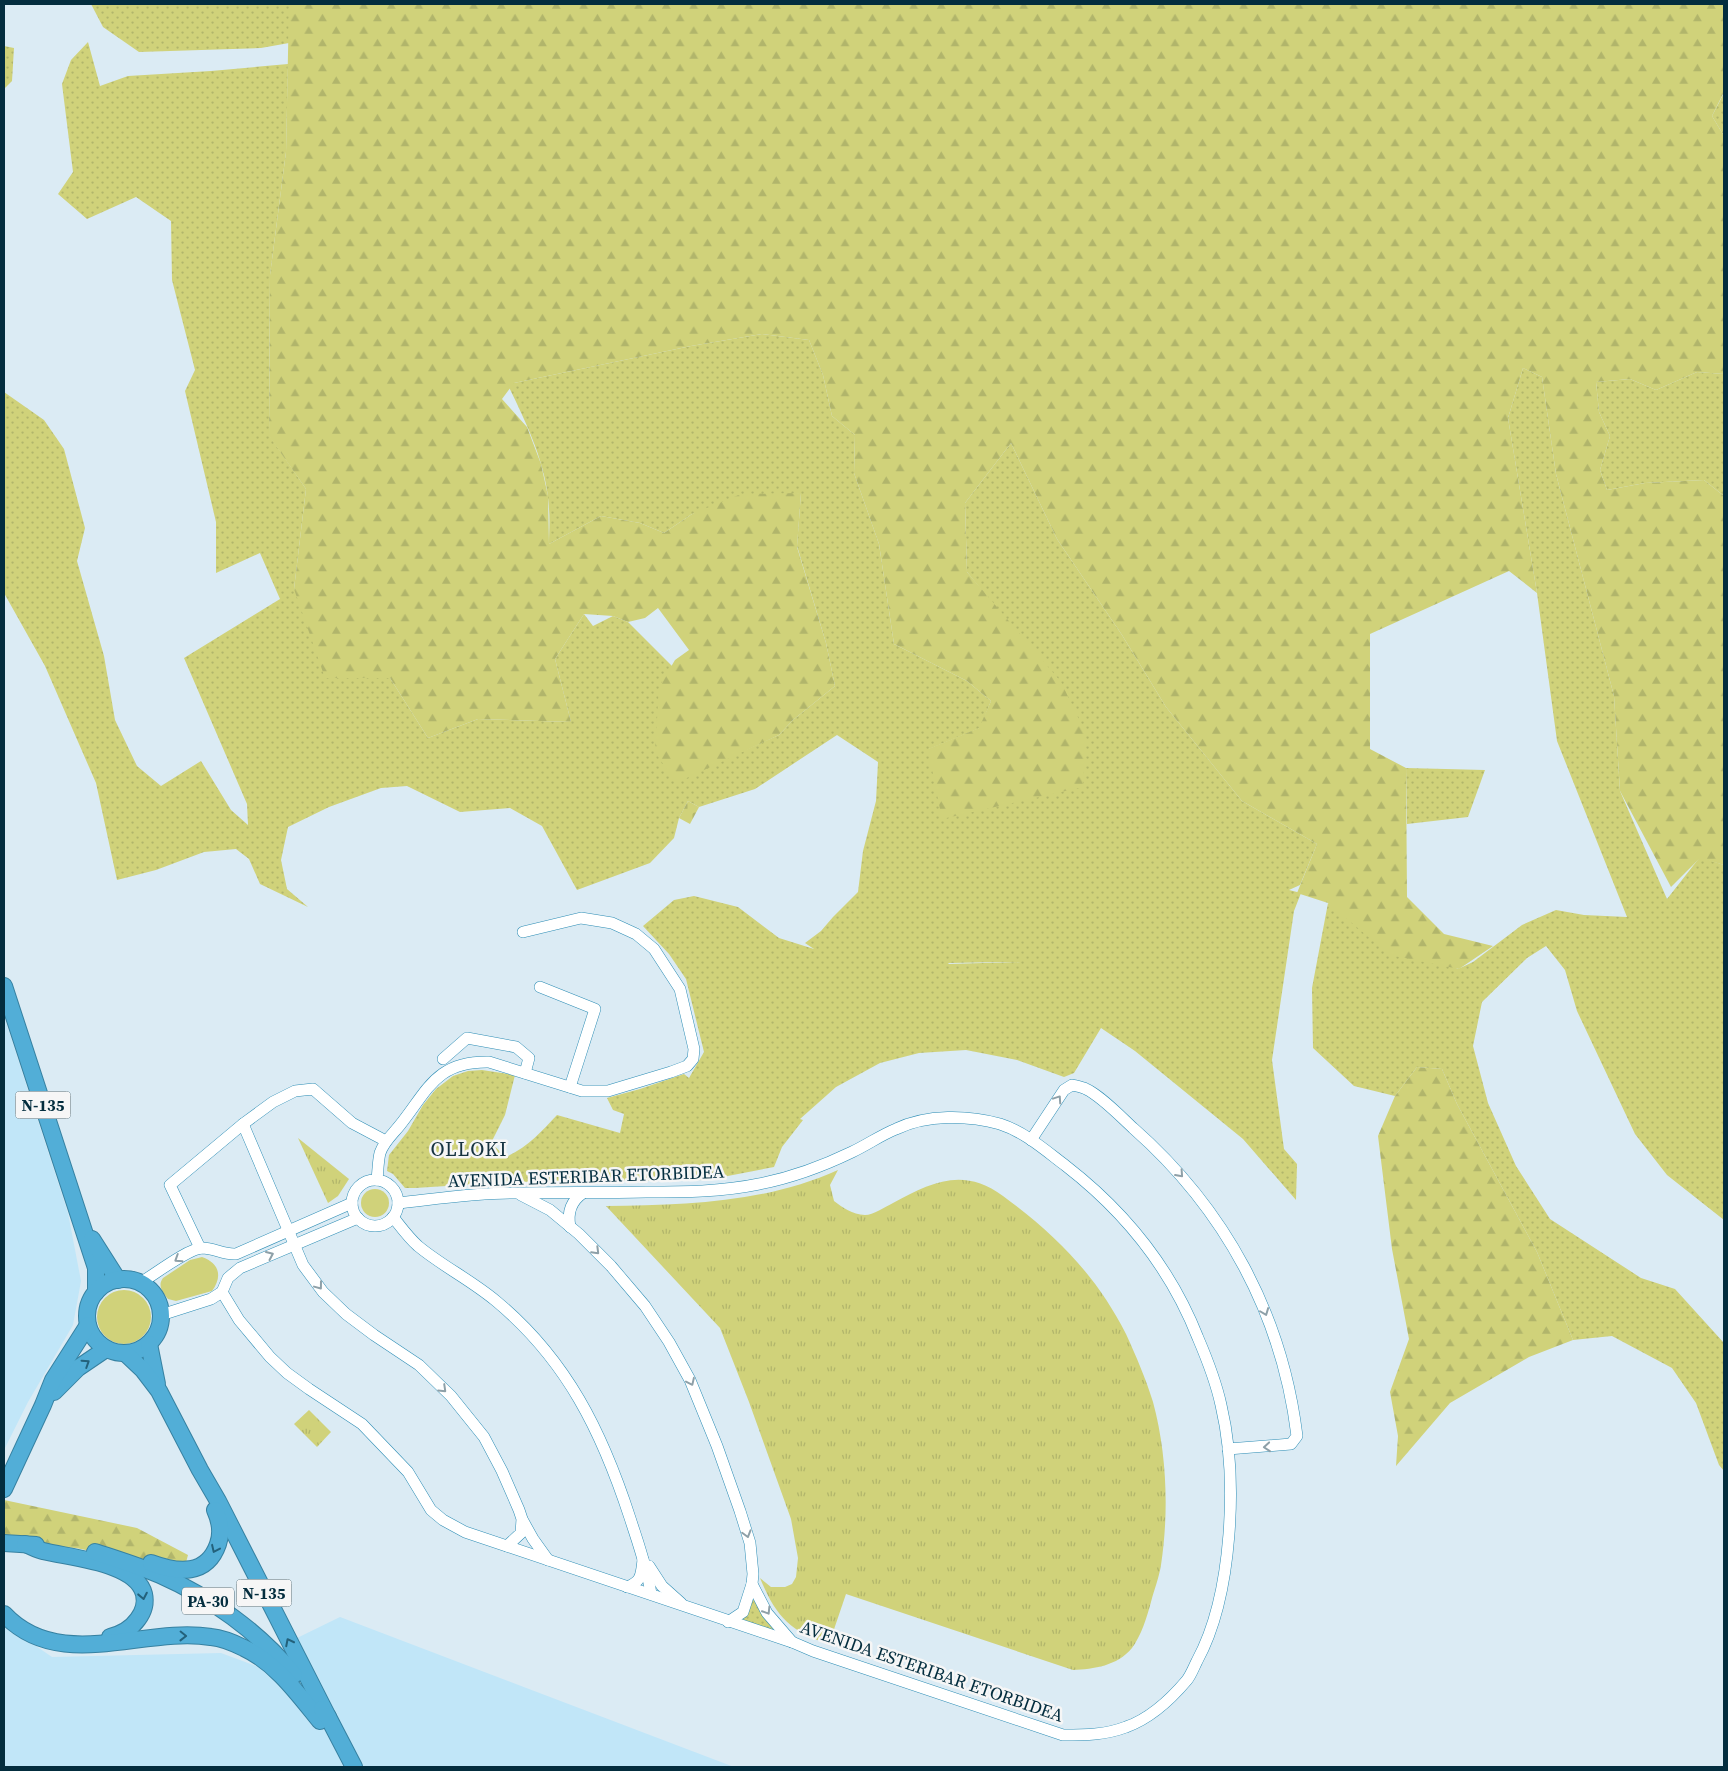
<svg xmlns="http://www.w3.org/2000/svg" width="1728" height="1771" font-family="'Source Serif 4',serif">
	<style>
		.built { fill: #c1e6f8 }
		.grass { fill: url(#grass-dots); fill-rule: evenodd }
		.forest { fill: url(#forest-firs) }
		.cemetery { fill: url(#cemetery-stones) }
		.park { fill: url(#park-tufts) }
		.garden { fill: #d0d27a }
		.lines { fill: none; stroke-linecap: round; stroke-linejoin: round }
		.minor-casing { stroke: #2c8db5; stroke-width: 12 }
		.highway-casing { stroke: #3681a1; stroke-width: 18 }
		.minor { stroke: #fff; stroke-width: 11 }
		.highway { stroke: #52aed7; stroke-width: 16 }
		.oneway { stroke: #8ea0a8 }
		.oneway2 { stroke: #23617b }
		.labels { text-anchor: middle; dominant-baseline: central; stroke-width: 5; stroke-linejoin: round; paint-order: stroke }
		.shield { fill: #f6f6f6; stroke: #4c6975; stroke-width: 1 }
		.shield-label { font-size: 16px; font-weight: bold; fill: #032d3e }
		.street-label { font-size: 18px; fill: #032d3e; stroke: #f6f6f6 }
		.quarter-label { font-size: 20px; letter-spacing: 1px; fill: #163340; stroke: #f6f6f6 }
	</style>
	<defs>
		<pattern id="grass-dots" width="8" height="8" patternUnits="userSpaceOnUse" patternTransform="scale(1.25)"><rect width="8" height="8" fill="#d0d27a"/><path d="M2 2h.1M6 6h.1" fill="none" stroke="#b1b56b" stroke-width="1.8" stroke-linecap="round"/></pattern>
		<pattern id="forest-firs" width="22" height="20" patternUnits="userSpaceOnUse" patternTransform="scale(1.25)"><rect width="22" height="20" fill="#d0d27a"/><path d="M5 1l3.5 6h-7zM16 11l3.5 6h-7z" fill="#b1b56b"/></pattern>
		<pattern id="cemetery-stones" width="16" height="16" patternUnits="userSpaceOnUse" patternTransform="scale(1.25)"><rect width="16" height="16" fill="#d0d27a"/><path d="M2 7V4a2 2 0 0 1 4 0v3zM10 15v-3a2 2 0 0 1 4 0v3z" fill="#b1b56b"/></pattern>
		<pattern id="park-tufts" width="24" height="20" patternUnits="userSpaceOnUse" patternTransform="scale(1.25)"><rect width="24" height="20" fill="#d0d27a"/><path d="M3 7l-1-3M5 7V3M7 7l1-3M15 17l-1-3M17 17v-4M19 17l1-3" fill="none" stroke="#b1b56b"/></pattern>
	</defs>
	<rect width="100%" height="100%" fill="#dbebf4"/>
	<!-- built -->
	<g class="built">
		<path d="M4 1016 68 1213 81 1281 73 1325 28 1402 4 1450Z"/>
		<path d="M340 1617 734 1767H4V1624L52 1657 221 1653 299 1682 297 1638Z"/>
	</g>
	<!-- grass -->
	<g class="grass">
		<path d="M91 4H289V43L261 48 139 52 103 27Z"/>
		<path d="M88 42 100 86 128 76 211 71 288 64 286 152 270 275 269 435 306 489 294 589 390 678 428 738 478 719 571 722 555 659 584 614 593 626 613 616 628 622 674 668 734 755 779 735 793 720 835 686 826 643 797 546 801 493 692 514 664 533 640 523 601 516 549 544C549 533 550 521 549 509 547 464 526 423 507 383H514L691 346 762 334 809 340 823 375 832 416 855 435 854 473 879 544 894 644 967 681 991 701 980 728 929 749 1083 787 993 604 967 572 965 503 1011 443 1057 539 1122 635 1166 707 1242 801 1317 844 1300 885 1289 890 1301 893 1294 911 1272 1060 1284 1149 1297 1164 1296 1200 1243 1139 1135 1051 1101 1028 1074 1073 1064 1077 1017 1060 966 1050 919 1053 880 1063 836 1087 800 1119 803 1120 782 1147 774 1167 707 1180 509 1182 415 1188H405L393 1174 387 1171 389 1155 408 1131 423 1105 436 1089 453 1076 468 1071 482 1070 515 1075 505 1115 491 1143 506 1157C528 1147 541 1132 557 1115L620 1133 624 1114 613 1110 607 1098 640 1089 684 1074 689 1078 704 1052 686 979 669 954 643 926 674 900 694 896 738 907 779 938 814 949 805 943 821 931 833 917 858 892 863 851 876 801 878 762 837 735 755 789 699 807 688 801 679 818 674 838 650 863 577 890 542 826 510 808 460 812 407 786 381 788 329 807 288 827 281 860 287 889 308 907 260 884 249 859 236 849 204 852 156 870 117 880 96 783 45 666 4 593V392L44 420 64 449 85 528 77 561 104 656 115 720 137 766 161 786 201 761 231 810 248 825 247 804 184 658 280 599 260 553 216 573V522L185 391 195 370 172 280 171 221 136 197 87 219 58 194 73 172 62 84 71 60ZM1004 962H1021L948 964 949 963Z"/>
		<path d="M4 46 14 48 12 81 4 89Z"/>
		<path d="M1724 93V136L1712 116Z"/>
		<path d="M1523 368 1542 377 1556 474 1614 696 1620 791 1667 899 1700 857 1724 865V1220L1667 1175 1635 1134 1577 1011 1565 970 1546 946 1527 958 1482 1002 1473 1046 1488 1103 1516 1166 1550 1219 1641 1278 1675 1289 1724 1343V1471L1719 1465 1696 1403 1672 1368 1612 1336 1573 1340 1537 1252 1457 1104 1442 1069 1417 1067 1395 1096 1354 1086 1313 1048 1312 988 1328 903 1458 969 1473 962 1522 925 1556 910 1584 915 1627 917 1557 741 1537 593 1508 418Z"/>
		<path d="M1697 372 1724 374V496L1704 480 1645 483 1607 490 1600 470 1610 436 1599 412 1596 382 1630 379 1656 390Z"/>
		<path d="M1406 768 1485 770 1468 817 1407 824Z"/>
		<path d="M753 1600H755L777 1632 740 1619Z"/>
	</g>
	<!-- forest -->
	<g class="forest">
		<path d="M289 4H1724V92L1712 116 1724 136V374L1697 372 1656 390 1630 379 1596 382 1599 412 1610 436 1600 470 1607 490 1645 483 1704 480 1724 496V865L1700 858 1671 887 1620 791 1614 696 1556 474 1542 377 1523 368 1508 418 1537 593 1509 571 1370 634V749L1406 768 1407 897 1444 934 1493 946 1459 969 1390 955 1328 903 1297 893 1317 844 1242 801 1166 707 1122 635 1057 539 1011 443 965 503 967 572 1061 682 1086 734 1083 787 942 819 928 749 979 728 991 701 967 681 894 644 879 544 854 473 855 435 832 416 823 375 809 340 762 334 691 346 514 383 502 399 527 427 541 464 548 496 549 544 601 516 640 523 664 533 692 514 741 494 801 493 797 547 826 643 835 686 793 720 779 735 676 783 655 752 659 687 675 660 689 650 658 608 645 618 628 622 613 616 584 614 555 659 571 722 478 719 428 738 390 678H325L294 589 306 489 269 436 270 275 286 152Z"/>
		<path d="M1417 1067 1442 1069 1457 1104 1537 1252 1573 1340 1529 1357 1450 1403 1396 1466 1398 1436 1390 1392 1409 1339 1392 1249 1378 1136 1395 1096Z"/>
		<path d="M4 1500 137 1528 188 1555 184 1570 76 1548 4 1543Z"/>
	</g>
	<!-- cemetery -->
	<path class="cemetery" d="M688 801 699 807 690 824 679 818Z"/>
	<!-- park -->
	<g class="park">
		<path d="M298 1138 349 1179 338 1196 328 1203Z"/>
		<path d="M838 1170 830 1185 834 1201C843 1208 852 1214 865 1215 873 1215 885 1207 893 1203 930 1183 963 1166 1003 1196 1056 1235 1096 1275 1126 1334 1136 1356 1146 1379 1153 1402 1167 1454 1169 1512 1161 1565 1159 1578 1154 1590 1151 1602 1147 1617 1141 1636 1132 1648 1117 1666 1094 1669 1073 1670L846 1594 829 1644C790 1632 775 1615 760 1578L771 1587H785L792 1584 796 1577 798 1558 791 1519 749 1402 720 1328 606 1206C685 1205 765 1203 838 1170Z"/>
		<path d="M309 1410 331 1432 317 1447 294 1424Z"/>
	</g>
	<!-- garden -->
	<g class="garden">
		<circle cx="375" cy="1203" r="14"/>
		<path d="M202 1257C219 1263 223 1276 212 1291L176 1301 168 1299C163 1292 157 1286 163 1278L190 1260Z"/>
		<circle cx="124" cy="1317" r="27"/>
	</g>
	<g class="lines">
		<!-- minor casing -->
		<g class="minor-casing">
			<g id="minor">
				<path d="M540 987 595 1009 570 1087"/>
				<path d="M443 1059 467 1038 516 1047 529 1058 525 1073"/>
				<path d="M243 1124 303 1265 323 1292 346 1314 374 1335 419 1365 451 1396 484 1437 502 1471 519 1510 522 1519 521 1533 507 1546"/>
				<path d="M1031 1140 1064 1090 1072 1085C1076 1086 1082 1087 1086 1089 1101 1096 1120 1116 1133 1128 1225 1209 1282 1314 1297 1436L1291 1444 1228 1449"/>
				<path d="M377 1180C378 1171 378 1161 380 1153 384 1141 393 1134 400 1125 428 1090 436 1061 489 1062L582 1091H608L671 1072 687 1066 693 1059 694 1049 680 989 654 949 636 934 612 923 581 918 523 932"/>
				<circle cx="375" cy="1203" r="23"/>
				<path d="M521 1195 550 1210 579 1234 611 1266 645 1306 669 1342 690 1380 717 1446 740 1511 750 1543 753 1574 752 1584 767 1613 792 1642"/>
				<path d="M393 1217C401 1227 408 1237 418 1246 442 1266 471 1280 496 1301 567 1360 602 1432 630 1518 638 1543 647 1567 651 1594"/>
				<path d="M570 1227C567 1212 571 1201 583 1193"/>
				<path d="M200 1248 170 1185 243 1124 273 1102 295 1091 313 1089 352 1123 386 1141"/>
				<path d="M140 1283C154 1275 187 1249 202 1248 214 1248 224 1255 236 1254L352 1203"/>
				<path d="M222 1292 239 1320 270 1357 287 1373 309 1389 362 1424 408 1472 431 1510 443 1520 465 1532 792 1642 813 1651 1063 1735C1085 1735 1105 1735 1126 1727 1149 1719 1171 1699 1187 1680 1191 1675 1194 1667 1197 1661 1233 1595 1238 1477 1221 1405 1216 1382 1207 1359 1198 1338 1171 1269 1124 1211 1066 1166 1046 1151 1025 1132 1000 1124 968 1115 927 1114 896 1129 881 1135 867 1145 852 1152 823 1166 790 1178 759 1184 721 1192 684 1192 646 1192 601 1193 556 1192 511 1193 474 1193 435 1199 398 1203"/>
				<path d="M161 1315 211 1299 222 1292 228 1278 240 1268 358 1218"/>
				<path d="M523 1521 533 1539 548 1560"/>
				<path d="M649 1566 662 1586 681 1603"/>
				<path d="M627 1587C642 1581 641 1575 643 1560"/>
				<path d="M728 1622 743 1612 752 1584"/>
			</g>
		</g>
		<!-- highway casing -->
		<g class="highway-casing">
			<g id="highway">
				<path d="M4 986 96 1268V1292"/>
				<path d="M92 1239 118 1280"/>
				<circle cx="124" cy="1316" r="37"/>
				<path d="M149 1344 157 1384"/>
				<path d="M125 1353 143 1370 159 1391 200 1470 218 1501 328 1717"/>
				<path d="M54 1392 78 1368 106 1349"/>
				<path d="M4 1489 43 1405 53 1380 88 1325"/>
				<path d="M4 1543 36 1545"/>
				<path d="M25 1544C31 1546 37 1550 43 1551 70 1558 136 1562 144 1594 146 1603 144 1611 138 1619 131 1629 122 1634 110 1637"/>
				<path d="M95 1552C116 1559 139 1566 160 1575 210 1597 259 1632 294 1675"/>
				<path d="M151 1563C178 1573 207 1576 218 1544 222 1533 220 1521 215 1510"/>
				<path d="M4 1614C59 1673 143 1626 211 1637 222 1638 234 1643 244 1648 276 1663 298 1694 320 1721"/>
				<path d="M322 1709 328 1717 354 1767"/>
			</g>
		</g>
		<!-- minor -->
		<use href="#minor" class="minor"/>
		<!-- highway -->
		<use href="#highway" class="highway"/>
	</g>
	<!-- one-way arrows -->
	<defs><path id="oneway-chevron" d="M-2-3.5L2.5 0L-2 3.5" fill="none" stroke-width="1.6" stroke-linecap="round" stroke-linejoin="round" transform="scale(1.25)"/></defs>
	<g class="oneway">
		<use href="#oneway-chevron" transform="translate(1058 1099) rotate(-56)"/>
		<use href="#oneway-chevron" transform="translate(1180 1174) rotate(48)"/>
		<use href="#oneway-chevron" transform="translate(596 1251) rotate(45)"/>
		<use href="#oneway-chevron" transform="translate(270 1255) rotate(-24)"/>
		<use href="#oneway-chevron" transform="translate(178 1259) rotate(147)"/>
		<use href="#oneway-chevron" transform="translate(319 1286) rotate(53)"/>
		<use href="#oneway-chevron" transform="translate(1265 1312) rotate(69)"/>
		<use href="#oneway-chevron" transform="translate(691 1382) rotate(65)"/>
		<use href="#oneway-chevron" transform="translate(443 1389) rotate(44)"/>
		<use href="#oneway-chevron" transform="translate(1267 1447) rotate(175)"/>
		<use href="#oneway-chevron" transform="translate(747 1534) rotate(74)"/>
		<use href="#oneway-chevron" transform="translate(767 1611) rotate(58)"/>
	</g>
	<g class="oneway2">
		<use href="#oneway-chevron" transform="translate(86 1363) rotate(-33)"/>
		<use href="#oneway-chevron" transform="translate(215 1549) rotate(115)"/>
		<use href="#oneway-chevron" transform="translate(143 1596) rotate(79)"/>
		<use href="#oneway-chevron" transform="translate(183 1636) rotate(1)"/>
		<use href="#oneway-chevron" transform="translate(289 1642) rotate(-117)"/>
	</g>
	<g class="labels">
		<!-- shield labels -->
		<g class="shield">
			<rect x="15.5" y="1091.5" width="55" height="27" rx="4"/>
			<rect x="236.5" y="1579.5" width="55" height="27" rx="4"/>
			<rect x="182" y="1587.5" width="52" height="27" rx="4"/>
		</g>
		<g class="shield-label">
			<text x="43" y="1105">N-135</text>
			<text x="264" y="1593">N-135</text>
			<text x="208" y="1601">PA-30</text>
		</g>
		<!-- street labels -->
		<g class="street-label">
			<text transform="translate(586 1176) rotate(-2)">AVENIDA ESTERIBAR ETORBIDEA</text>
			<text transform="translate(932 1671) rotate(19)">AVENIDA ESTERIBAR ETORBIDEA</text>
		</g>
		<!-- quarter labels -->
		<g class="quarter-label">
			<text x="469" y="1149">OLLOKI</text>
		</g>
	</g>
	<!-- border -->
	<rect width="1728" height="1771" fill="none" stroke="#032d3e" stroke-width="10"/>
</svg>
